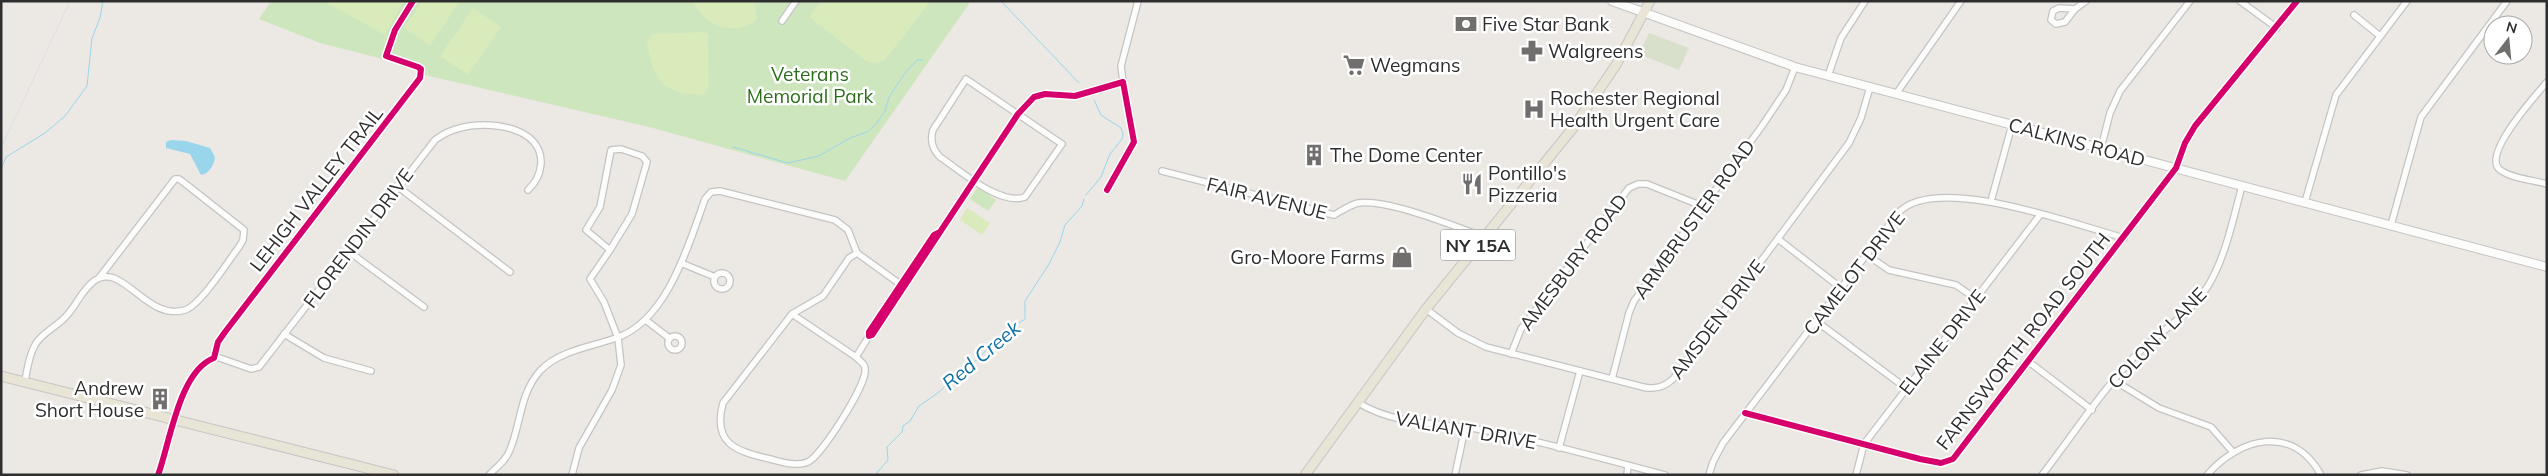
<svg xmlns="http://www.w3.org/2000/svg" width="2548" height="476" font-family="Mulish,sans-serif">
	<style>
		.green { fill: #cee6be }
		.cemetery { fill: #d8e0cc }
		.pitch { fill: #d9eabb }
		.water { fill: #99d6ec }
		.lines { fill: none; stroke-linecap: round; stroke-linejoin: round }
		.stream { stroke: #99d6ec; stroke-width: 1 }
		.street-casing { stroke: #c5c4c5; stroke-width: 8 }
		.secondary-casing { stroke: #c5c4c5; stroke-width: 10 }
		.primary-casing { stroke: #c6c5c4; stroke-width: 11 }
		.street { stroke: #fcfcfb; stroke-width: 5.5 }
		.secondary { stroke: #fcfcfb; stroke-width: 8 }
		.primary { stroke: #e8e4d6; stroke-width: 9 }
		.rail { stroke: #dfdfe1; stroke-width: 1 }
		.cycleway-casing { stroke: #fff; stroke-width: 9 }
		.cycleway { stroke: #d6006c; stroke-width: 6 }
		.labels { text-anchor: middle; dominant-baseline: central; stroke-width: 5; stroke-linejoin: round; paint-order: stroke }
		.shield { fill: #fff; stroke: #6d6d6d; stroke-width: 1 }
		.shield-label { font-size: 18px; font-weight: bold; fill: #2e2e2e }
		.poi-label { font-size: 19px; fill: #2e2e2e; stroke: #fff; text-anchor: start }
		.park-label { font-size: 19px; fill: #2c6e1b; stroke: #fff }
		.street-label { font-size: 19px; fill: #2e2e2e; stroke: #fff }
		.water-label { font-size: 20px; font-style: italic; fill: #0d6fa3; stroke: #fff }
	</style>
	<rect width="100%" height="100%" fill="#ece8e4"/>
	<!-- green -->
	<g class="green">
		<path d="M271 1H971L845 181 649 127 429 76 379 58 320 43 259 19Z"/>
		<path d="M978 187 996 200 988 211 970 199Z"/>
	</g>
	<!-- cemetery -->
	<path class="cemetery" d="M1649 33 1689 48 1679 70 1639 54Z"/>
	<!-- pitch -->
	<g class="pitch">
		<path d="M323 1H404L385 35Z"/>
		<path d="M422 1H460L430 46 404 28Z"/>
		<path d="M693 1H754L757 19C736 38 703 26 693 1Z"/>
		<path d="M821 1H930V2L884 61 869 63 809 17Z"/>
		<path d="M473 8 501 27 468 75 440 56Z"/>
		<path d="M704 32 708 34 709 86 705 94C664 96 653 81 647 42L652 34Z"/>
		<path d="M967 208 990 223 982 235 960 220Z"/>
	</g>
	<!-- water -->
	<path class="water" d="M171 140 186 141 210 148 215 157C214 165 209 174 201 175L190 154 166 148V142Z"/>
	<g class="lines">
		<!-- stream -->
		<g class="stream">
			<path d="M1001 1 1079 83"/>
			<path d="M733 147 788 163 819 156 850 138 867 132 876 124 885 111 889 97 905 73 917 60H923"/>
			<path d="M1 169 6 157 45 133 65 116 87 86 92 38 100 18 103 1"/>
			<path d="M1086 195 1101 177 1110 154 1122 139 1123 134 1121 128 1101 115 1094 100"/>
			<path d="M875 475 888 460 887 447 902 432 903 426 910 421 919 406 939 392 964 367 977 360 1000 335 1025 319V301L1049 264 1060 242 1065 225 1082 206 1084 199"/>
		</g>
		<!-- street casing -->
		<g class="street-casing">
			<g id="street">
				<path d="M2240 1 2277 28"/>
				<path d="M2075 9 2059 8 2053 11 2051 20 2056 24 2065 22 2075 9 2086 1"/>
				<path d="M2354 15 2380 36"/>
				<path d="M782 21 796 1"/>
				<path d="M1828 76 1841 38 1865 1"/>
				<path d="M966 79 1062 144 1025 197C1000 206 961 171 940 157 932 149 930 140 933 130Z"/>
				<path d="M1123 82 1121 66 1138 1"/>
				<path d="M2547 82C2536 95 2483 153 2499 169 2509 178 2533 180 2547 184"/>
				<path d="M1896 94 1961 1"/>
				<path d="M2101 148 2110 113 2120 91 2190 1"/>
				<path d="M621 149 642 156 647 162 632 214 610 250 586 230 600 207 611 150Z"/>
				<path d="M1162 171 1334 215C1341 211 1350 205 1358 203 1388 199 1454 226 1484 237"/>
				<path d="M397 186 510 272"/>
				<path d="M1991 201 2012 125"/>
				<path d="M2305 202 2336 95 2407 1"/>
				<path d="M2391 225 2421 117 2507 1"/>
				<path d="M938 233 934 235 869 332V336L872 335 1018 114 1034 97 1045 94 1075 96 1123 82 1134 142 1107 190"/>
				<path d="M1778 239 1841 288"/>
				<path d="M348 251 424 307"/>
				<path d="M857 253 900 284"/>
				<path d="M1867 255 1889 270 1956 285 1976 299"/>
				<path d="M681 263 715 277"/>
				<circle cx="722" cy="281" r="8"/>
				<path d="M1426 309 1458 333 1486 347 1643 387C1655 390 1665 387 1674 378L1849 143 1861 118 1870 87"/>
				<path d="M792 314 856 357C861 362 866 364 865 372 864 388 822 455 808 462 796 467 782 462 770 459 736 451 712 444 723 403L792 314 823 296 849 258 857 253"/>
				<path d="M647 321 669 338"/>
				<path d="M1816 321 1906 388"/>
				<path d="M284 334 324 358 371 371"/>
				<circle cx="675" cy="343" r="7"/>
				<path d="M1511 354 1521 329 1629 188 1638 184H1647L1702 206"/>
				<path d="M856 357 869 336"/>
				<path d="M2029 362 2092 410"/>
				<path d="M1612 379 1629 313 1634 301 1762 126 1786 90 1795 67"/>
				<path d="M25 381C27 370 29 355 35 345 42 332 59 326 68 314 77 304 82 290 94 281 122 260 146 322 185 310 201 305 228 261 239 247L243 240 244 230 187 185 179 179H175L99 278"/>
				<path d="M2115 381 2159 408 2211 427 2232 451"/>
				<path d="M1357 402C1399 428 1446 422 1494 432 1551 444 1608 460 1665 475"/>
				<path d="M1745 413 1920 459 1941 463 1953 459 2176 168 2185 143 2195 126 2297 1"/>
				<path d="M1559 448 1580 371"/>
				<path d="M158 475C169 446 181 364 217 357L251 369 259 367 435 140C443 134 451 130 460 128 487 120 542 126 541 163 540 175 536 182 528 190"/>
				<path d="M489 475C496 467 505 462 509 452 521 426 519 394 540 371 558 351 591 347 616 338 667 321 688 246 705 199L711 192 720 191 835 220 848 230 857 253"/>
				<path d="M572 475 579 448 612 390 621 365 618 338 604 302 590 279 610 250"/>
				<path d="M1455 475 1465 428"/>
				<path d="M1627 475 1628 466"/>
				<path d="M1709 475 1713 462 1723 443 1899 212C1938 173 2076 225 2124 238"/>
				<path d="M1856 475 1864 444 2040 215"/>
				<path d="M2042 475C2072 436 2100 393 2134 357 2158 332 2188 317 2208 286 2226 256 2233 219 2242 186"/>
				<path d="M2207 475C2240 437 2293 424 2321 475"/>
				<path d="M2361 475 2382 471 2407 475"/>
			</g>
		</g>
		<!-- secondary casing -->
		<g class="secondary-casing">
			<path id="secondary" d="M1612 1 1795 67 2547 267"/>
		</g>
		<!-- primary casing -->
		<g class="primary-casing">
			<g id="primary">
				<path d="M1 376 394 475"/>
				<path d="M1305 475 1426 309 1573 128 1616 65 1650 1"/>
			</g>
		</g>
		<!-- street -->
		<use href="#street" class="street"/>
		<!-- secondary -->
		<use href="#secondary" class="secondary"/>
		<!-- primary -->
		<use href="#primary" class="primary"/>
		<!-- rail -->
		<path class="rail" d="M1 148 70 1"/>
		<!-- cycleway casing -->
		<g class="cycleway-casing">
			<g id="cycleway">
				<path d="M938 233 934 235 869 332V336L872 335 1018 114 1034 97 1045 94 1075 96 1123 82 1134 142 1107 190"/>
				<path d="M1745 413 1920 459 1941 463 1953 459 2176 168 2185 143 2195 126 2297 1"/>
				<path d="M158 475C170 443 179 371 214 358L218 342 225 332 420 78 421 69 418 67 386 56 395 30 413 1"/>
			</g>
		</g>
		<!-- cycleway -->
		<use href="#cycleway" class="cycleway"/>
	</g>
	<!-- icons -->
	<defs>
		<g id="bank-bare" transform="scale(1.725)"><path d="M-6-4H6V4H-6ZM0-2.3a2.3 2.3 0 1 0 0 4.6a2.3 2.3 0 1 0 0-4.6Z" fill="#706f6e" stroke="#fff" stroke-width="2.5" paint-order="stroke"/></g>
		<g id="pharmacy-bare" transform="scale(1.725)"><path d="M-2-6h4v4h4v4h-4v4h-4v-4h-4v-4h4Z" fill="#706f6e" stroke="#fff" stroke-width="2.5" paint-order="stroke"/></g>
		<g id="supermarket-bare" transform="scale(1.725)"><path d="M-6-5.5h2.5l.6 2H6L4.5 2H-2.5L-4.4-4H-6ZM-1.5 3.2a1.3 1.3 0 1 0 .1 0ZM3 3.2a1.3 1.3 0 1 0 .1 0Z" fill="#706f6e" stroke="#fff" stroke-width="2.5" paint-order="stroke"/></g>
		<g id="hospital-bare" transform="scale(1.725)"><path d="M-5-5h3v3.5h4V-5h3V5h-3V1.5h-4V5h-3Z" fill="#706f6e" stroke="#fff" stroke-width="2.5" paint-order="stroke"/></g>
		<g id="building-bare" transform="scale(1.725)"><path d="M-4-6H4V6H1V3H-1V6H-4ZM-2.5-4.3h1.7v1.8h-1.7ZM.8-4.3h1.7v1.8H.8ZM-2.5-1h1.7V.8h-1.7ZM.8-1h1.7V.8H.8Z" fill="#706f6e" stroke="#fff" stroke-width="2.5" paint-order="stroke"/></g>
		<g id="restaurant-bare" transform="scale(1.725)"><path d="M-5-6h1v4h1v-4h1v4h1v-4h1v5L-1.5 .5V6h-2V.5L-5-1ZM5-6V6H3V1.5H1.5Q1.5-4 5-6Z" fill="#706f6e" stroke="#fff" stroke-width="2.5" paint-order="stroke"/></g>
		<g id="shop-bare" transform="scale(1.725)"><path d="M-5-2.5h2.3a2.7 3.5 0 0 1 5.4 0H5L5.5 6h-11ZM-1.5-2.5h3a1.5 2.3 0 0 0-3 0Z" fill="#706f6e" stroke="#fff" stroke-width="2.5" paint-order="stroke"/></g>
	</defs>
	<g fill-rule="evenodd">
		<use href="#bank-bare" x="1466" y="24"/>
		<use href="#pharmacy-bare" x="1532" y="51"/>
		<use href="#supermarket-bare" x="1354" y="65"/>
		<use href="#hospital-bare" x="1534" y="109"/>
		<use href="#building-bare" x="1314" y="155"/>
		<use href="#restaurant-bare" x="1472" y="184"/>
		<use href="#shop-bare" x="1402" y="257"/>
		<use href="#building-bare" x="160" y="399"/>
	</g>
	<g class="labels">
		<!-- shield labels -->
		<rect class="shield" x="1440.5" y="229.5" width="75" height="31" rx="4"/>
		<g class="shield-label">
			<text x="1478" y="245">NY 15A</text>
		</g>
		<!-- poi labels -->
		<g class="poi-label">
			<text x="1482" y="24">Five Star Bank</text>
			<text x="1548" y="51">Walgreens</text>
			<text x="1370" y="65">Wegmans</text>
			<text x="1550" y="98">Rochester Regional<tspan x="1550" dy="22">Health Urgent Care</tspan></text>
			<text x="1330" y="155">The Dome Center</text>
			<text x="1488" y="173">Pontillo's<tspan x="1488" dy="22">Pizzeria</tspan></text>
			<text x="1385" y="257" text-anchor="end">Gro-Moore Farms</text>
			<text x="144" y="388" text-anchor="end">Andrew<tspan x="144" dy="22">Short House</tspan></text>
		</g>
		<!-- park labels -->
		<g class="park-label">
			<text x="810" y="74">Veterans<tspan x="810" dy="22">Memorial Park</tspan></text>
		</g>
		<!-- street labels -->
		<g class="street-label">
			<text transform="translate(2077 142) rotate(15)">CALKINS ROAD</text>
			<text transform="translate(316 189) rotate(-52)">LEHIGH VALLEY TRAIL</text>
			<text transform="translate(1267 198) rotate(14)">FAIR AVENUE</text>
			<text transform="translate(1694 219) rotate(-54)">ARMBRUSTER ROAD</text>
			<text transform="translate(358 238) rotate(-53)">FLORENDIN DRIVE</text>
			<text transform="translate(1573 262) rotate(-53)">AMESBURY ROAD</text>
			<text transform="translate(1854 273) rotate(-52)">CAMELOT DRIVE</text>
			<text transform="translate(1717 319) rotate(-53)">AMSDEN DRIVE</text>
			<text transform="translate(2157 338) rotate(-46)">COLONY LANE</text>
			<text transform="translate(2023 341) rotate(-52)">FARNSWORTH ROAD SOUTH</text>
			<text transform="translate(1942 342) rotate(-52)">ELAINE DRIVE</text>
			<text transform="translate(1466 430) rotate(10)">VALIANT DRIVE</text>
		</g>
		<!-- water labels -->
		<g class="water-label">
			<text transform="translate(981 355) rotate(-40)">Red Creek</text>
		</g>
	</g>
	<!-- border -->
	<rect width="2548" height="476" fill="none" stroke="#2e2e2e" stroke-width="5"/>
	<!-- north arrow -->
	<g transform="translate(2508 40) rotate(16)"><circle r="24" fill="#ffffff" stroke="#ababab"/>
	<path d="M0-4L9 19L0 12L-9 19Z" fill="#706f6e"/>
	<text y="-8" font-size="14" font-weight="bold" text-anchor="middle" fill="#2e2e2e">N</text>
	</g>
</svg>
